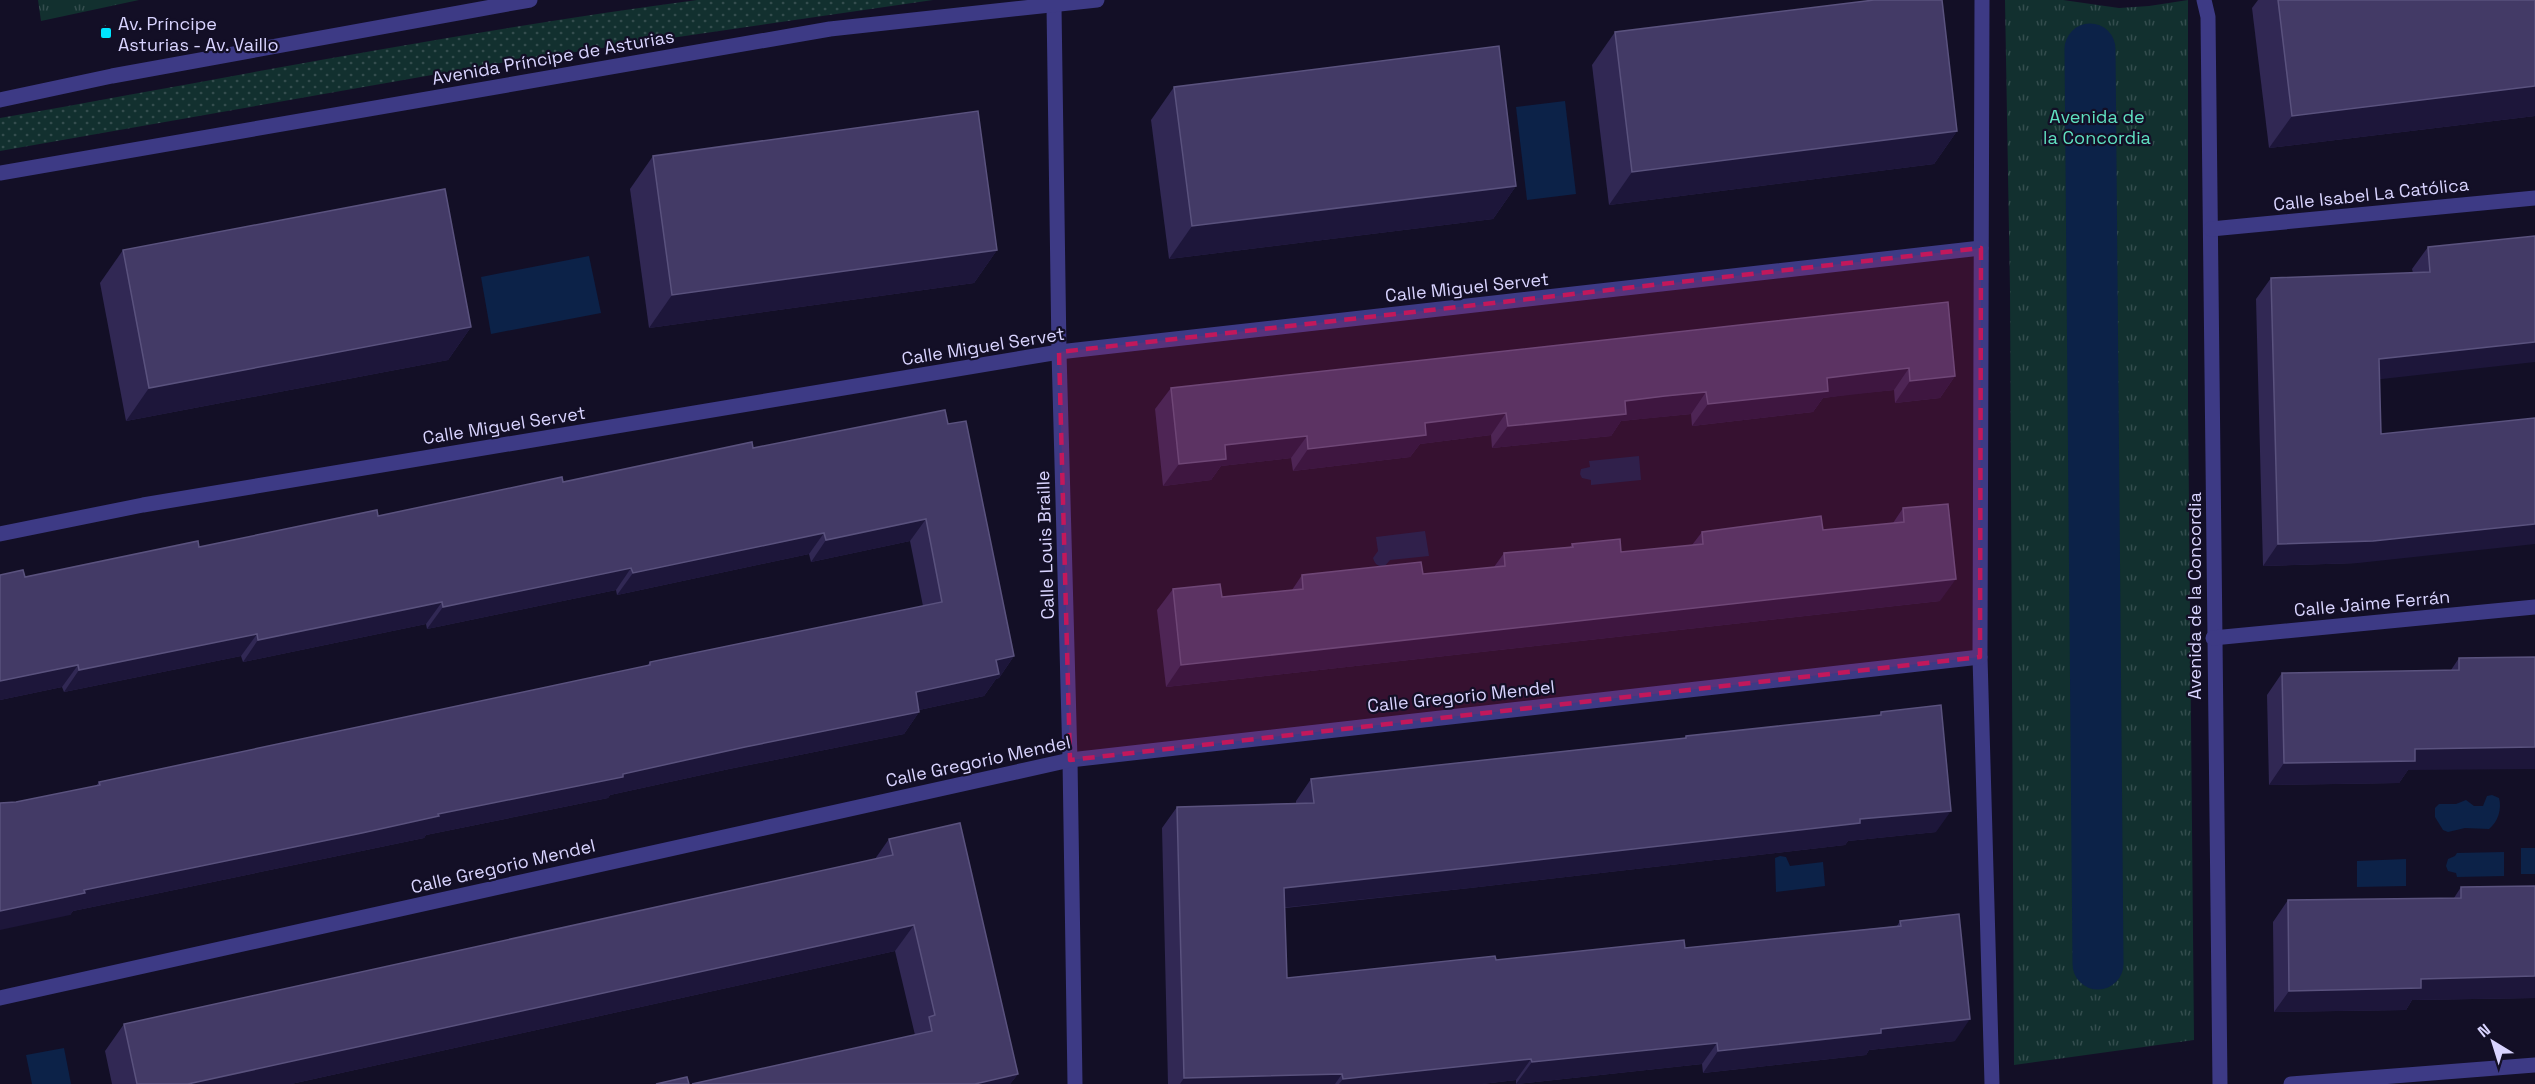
<svg xmlns="http://www.w3.org/2000/svg" width="2535" height="1084" font-family="'Space Grotesk',sans-serif">
	<style>
		.grass { fill: url(#grass-dots) }
		.park { fill: url(#park-tufts) }
		.water { fill: #0c2248 }
		.lines { fill: none; stroke-linecap: round; stroke-linejoin: round }
		.canal { stroke: #0c2248; stroke-width: 51 }
		.path { stroke: #2fb8b0; stroke-width: 4; stroke-dasharray: 3 4.5; stroke-linecap: butt }
		.minor { stroke: #3d3a85; stroke-width: 15 }
		.wall { fill: #312854 }
		.shaded-wall { fill: #1d163a }
		.building { fill: #433a66; stroke: #5a527e; stroke-width: 1.5 }
		.marked { fill: #c2185b; fill-opacity: 0.2; stroke: #c2185b; stroke-width: 4.5; stroke-dasharray: 12 8; stroke-linejoin: round }
		.poi-dot { fill: #00e5ff; stroke: #130f26; stroke-width: 2 }
		.labels { text-anchor: middle; dominant-baseline: central; stroke-width: 4.5; stroke-linejoin: round; paint-order: stroke }
		.poi-label { font-size: 18px; fill: #d9d4ff; stroke: #130f26; text-anchor: start }
		.street-label { font-size: 18px; fill: #d9d4ff; stroke: #130f26 }
		.park-label { font-size: 18px; fill: #5fe0c0; stroke: #130f26 }
	</style>
	<defs>
		<pattern id="grass-dots" width="8" height="8" patternUnits="userSpaceOnUse" patternTransform="scale(1.5)"><rect width="8" height="8" fill="#12302f"/><path d="M2 2h.1M6 6h.1" fill="none" stroke="#344d4e" stroke-width="1.8" stroke-linecap="round"/></pattern>
		<pattern id="park-tufts" width="24" height="20" patternUnits="userSpaceOnUse" patternTransform="scale(1.5)"><rect width="24" height="20" fill="#12302f"/><path d="M3 7l-1-3M5 7V3M7 7l1-3M15 17l-1-3M17 17v-4M19 17l1-3" fill="none" stroke="#344d4e"/></pattern>
	</defs>
	<rect width="100%" height="100%" fill="#130f26"/>
	<!-- grass -->
	<path class="grass" d="M697 0H933L506 62 0 151V118C232 77 463 31 697 0Z"/>
	<!-- park -->
	<g class="park">
		<path d="M38 0H139L41 21Z"/>
		<path d="M2005 0H2063L2119 8 2149 6 2188 0V402L2194 1040 2014 1065 2010 291Z"/>
	</g>
	<!-- water -->
	<g class="water">
		<path d="M1565 101 1576 194 1527 200 1516 107Z"/>
		<path d="M589 256 601 313 491 334 481 277Z"/>
		<path d="M1639 456 1641 480 1591 485V480L1582 478 1580 474 1581 469 1590 467 1589 461Z"/>
		<path d="M1425 531 1429 556 1390 560 1384 567C1377 566 1375 564 1373 558L1378 551 1376 537Z"/>
		<path d="M2492 795 2499 798C2502 809 2498 822 2489 829L2465 828 2448 832 2443 830 2435 817V808L2439 804H2456L2466 800 2474 806H2483L2487 796Z"/>
		<rect x="2521" y="848" width="14" height="26"/>
		<path d="M2504 852V876L2457 877 2456 873 2448 871 2446 866 2448 859 2455 856 2457 853Z"/>
		<path d="M1780 856 1786 857 1790 866 1823 862 1825 886 1776 892 1775 858Z"/>
		<path d="M2406 859V886L2357 887V861Z"/>
		<path d="M64 1048 71 1084H32L26 1055Z"/>
	</g>
	<g class="lines">
		<!-- canal -->
		<path class="canal" d="M2090 49 2098 964"/>
		<!-- path -->
		<path class="path" d="M104 26 106 33"/>
		<!-- minor -->
		<g class="minor">
			<path d="M1982 0 1980 657 1992 1084"/>
			<path d="M2204 0 2208 17C2213 373 2215 728 2220 1084"/>
			<path d="M1054 6 1059 352 1070 760 1075 1084"/>
			<path d="M0 100 112 76 530 0"/>
			<path d="M0 173 830 29 1097 0"/>
			<path d="M2211 229 2535 198"/>
			<path d="M0 534 143 505 1059 352 1981 248"/>
			<path d="M2213 638 2535 607"/>
			<path d="M0 998 1070 760 1980 657"/>
			<path d="M2291 1084 2535 1065"/>
		</g>
	</g>
	<!-- wall -->
	<g class="wall">
		<path d="M2258 0H2535V116L2269 148 2252 8Z"/>
		<path d="M1615 32 1957 131 1934 164 1609 205 1592 65Z"/>
		<path d="M1174 87 1516 186 1493 219 1169 259 1151 120Z"/>
		<path d="M653 156 997 250 974 283 649 328 630 189Z"/>
		<path d="M2535 236 2380 379 2358 563 2263 566 2256 299 2271 278 2413 273 2412 269 2428 247Z"/>
		<path d="M123 250 471 327 448 360 126 421 100 283Z"/>
		<path d="M1948 302 1955 376 1940 398 1895 403 1894 390 1852 394 1823 398 1813 412 1692 426 1691 414 1650 418 1621 421 1611 436 1492 448 1491 435 1420 444 1410 457 1293 471 1291 458 1221 466 1211 480 1163 486 1155 409 1171 388Z"/>
		<path d="M948 424 1014 656 999 678 996 679 984 696 919 710V712L904 734 729 769 610 795 608 798 426 835 424 838 347 854 73 911 70 915 16 802 96 786 99 782 647 666 650 662 923 606 910 541 811 562 809 554 617 595 616 590 427 629 426 624 243 662 241 656 64 692 62 687 0 700V575L25 577 378 516 753 448Z"/>
		<path d="M1903 508 1940 601 1166 687 1157 610 1173 589 1222 597 1292 590 1302 575 1423 574 1494 567 1504 553 1570 547 1572 544 1621 552 1692 545 1702 532 1823 530 1893 523Z"/>
		<path d="M2535 657 2408 770 2399 783 2269 785 2267 695 2282 673 2451 670 2459 658Z"/>
		<path d="M1881 712 1936 832 1848 841 1845 845 1470 888 1285 908 1287 978 1496 960 1685 948 1897 926 1900 921 1955 1041 1869 1050 1866 1055 1703 1073 1702 1064 1516 1084V1080L1482 1084H1168L1162 828 1177 807 1296 803V801L1311 779 1684 738 1686 736 1879 715Z"/>
		<path d="M889 839 1018 1074 1010 1084H692L915 1035 895 951 291 1084H112L105 1051 124 1024 875 859Z"/>
		<path d="M2535 886V998L2412 1000 2406 1010 2274 1012 2273 922 2288 900 2454 898 2461 887Z"/>
	</g>
	<!-- shaded-wall -->
	<g class="shaded-wall">
		<path d="M2535 86V116L2269 148 2292 116Z"/>
		<path d="M1957 131 1934 164 1609 205 1632 172Z"/>
		<path d="M1516 186 1493 219 1169 259 1192 226Z"/>
		<path d="M997 250 974 283 649 328 672 295Z"/>
		<path d="M471 327 448 360 126 421 149 388Z"/>
		<path d="M2535 342V362L2364 381 2379 359Z"/>
		<path d="M1909 368 1894 390 1823 398 1813 412 1692 426 1708 404 1827 378Z"/>
		<path d="M1955 376 1940 398 1895 403 1910 381Z"/>
		<path d="M1706 392 1691 414 1621 421 1611 436 1492 448 1508 426 1625 401Z"/>
		<path d="M1506 413 1491 435 1420 444 1410 457 1293 471 1308 449 1425 423Z"/>
		<path d="M1307 436 1291 458 1221 466 1211 480 1163 486 1179 464 1225 445Z"/>
		<path d="M926 519 910 541 811 562 826 540Z"/>
		<path d="M2535 524V544L2358 563 2263 566 2278 544Z"/>
		<path d="M824 533 809 554 617 595 633 573Z"/>
		<path d="M631 568 616 590 427 629 443 607Z"/>
		<path d="M1956 579 1940 601 1166 687 1181 665Z"/>
		<path d="M442 602 426 624 243 662 258 640Z"/>
		<path d="M257 634 241 656 64 692 79 670Z"/>
		<path d="M1014 656 999 678 996 679 984 696 900 714 916 692 996 660Z"/>
		<path d="M78 665 62 687 0 700V681Z"/>
		<path d="M919 712 904 734 729 769 610 795 608 798 426 835 424 838 347 854 73 911 70 915 0 930V911L84 890 745 747Z"/>
		<path d="M2535 747V769L2408 770 2399 783 2269 785 2284 763 2415 749Z"/>
		<path d="M1951 811 1936 832 1848 841 1845 845 1470 888 1269 909 1284 888 1860 819Z"/>
		<path d="M914 925 895 951 291 1084H188Z"/>
		<path d="M2535 976V998L2412 1000 2406 1010 2274 1012 2289 991 2421 979Z"/>
		<path d="M1970 1019 1955 1041 1869 1050 1866 1055 1703 1073 1718 1051 1881 1029Z"/>
		<path d="M1717 1043 1702 1064 1516 1084 1532 1062Z"/>
		<path d="M1531 1059 1516 1080 1482 1084H1339L1343 1079Z"/>
		<path d="M1018 1074 1010 1084H975Z"/>
		<path d="M1342 1074 1335 1084H1180L1184 1078Z"/>
	</g>
	<!-- building -->
	<g class="building">
		<path d="M1874 0H1942L1957 131 1632 172 1615 32Z"/>
		<path d="M2278 0H2535V86L2292 116Z"/>
		<path d="M1499 46 1516 186 1192 226 1174 87Z"/>
		<path d="M978 111 997 250 672 295 653 156Z"/>
		<path d="M445 189 471 327 149 388 123 250Z"/>
		<path d="M2535 236V342L2379 359 2381 434 2535 418V524L2373 541 2278 544 2271 278 2430 272 2428 247Z"/>
		<path d="M1948 302 1955 376 1910 381 1909 368 1867 373 1827 378 1828 391 1708 404 1706 392 1665 396 1625 401 1626 414 1508 426 1506 413 1425 423 1426 435 1308 449 1307 436 1225 445 1226 459 1179 464 1171 388Z"/>
		<path d="M945 410 948 424 966 421 1014 656 996 660 999 674 916 692 919 712 745 747 623 774V777L438 814 439 816 362 833 84 890 85 893 0 911V803L16 802 100 785 99 782 650 665V662L942 602 926 519 826 540 824 533 633 573 631 568 443 607 442 602 258 640 257 634 79 670 78 665 0 681V575L23 570 25 577 198 541 199 547 377 510 378 516 562 477 563 482 752 442 753 448Z"/>
		<path d="M1948 504 1956 579 1181 665 1173 589 1220 584 1222 597 1303 589 1302 575 1421 562 1423 574 1505 566 1504 553 1573 547 1572 544 1620 539 1621 552 1703 544 1702 532 1821 516 1823 530 1904 522 1903 508Z"/>
		<path d="M2535 657V747L2415 749V761L2284 763 2282 673 2459 670V658Z"/>
		<path d="M1941 705 1951 811 1860 819V823L1485 866 1284 888 1287 978 1495 956 1496 960 1684 940 1685 948 1901 926 1900 921 1959 914 1970 1019 1881 1029V1033L1718 1051 1717 1043 1532 1062 1531 1059 1343 1079 1342 1074 1184 1078 1177 807 1314 803 1311 779 1686 738V736L1881 715V712Z"/>
		<path d="M960 823 1018 1074 975 1084H692L932 1031 929 1017 935 1015 914 925 188 1084H137L124 1024 893 855 889 839Z"/>
		<path d="M2535 886V976L2421 979V988L2289 991 2288 900 2461 898V887Z"/>
		<path d="M687 1077 689 1084H656Z"/>
	</g>
	<!-- marked area -->
	<path class="marked" d="M1981 248 1980 657 1070 760 1059 352Z"/>
	<!-- markers -->
	<rect class="poi-dot" x="100" y="27" width="12" height="12" rx="3"/>
	<g class="labels">
		<!-- poi labels -->
		<g class="poi-label">
			<text x="118" y="23">Av. Príncipe<tspan x="118" dy="21">Asturias - Av. Vaillo</tspan></text>
		</g>
		<!-- street labels -->
		<g class="street-label">
			<text transform="translate(553 57) rotate(-10)">Avenida Príncipe de Asturias</text>
			<text transform="translate(2371 194) rotate(-6)">Calle Isabel La Católica</text>
			<text transform="translate(1467 287) rotate(-6)">Calle Miguel Servet</text>
			<text transform="translate(983 346) rotate(-9)">Calle Miguel Servet</text>
			<text transform="translate(504 425) rotate(-9)">Calle Miguel Servet</text>
			<text transform="translate(1045 545) rotate(-92)">Calle Louis Braille</text>
			<text transform="translate(2194 596) rotate(-90)">Avenida de la Concordia</text>
			<text transform="translate(2372 603) rotate(-5)">Calle Jaime Ferrán</text>
			<text transform="translate(1461 696) rotate(-6)">Calle Gregorio Mendel</text>
			<text transform="translate(978 761) rotate(-12)">Calle Gregorio Mendel</text>
			<text transform="translate(503 866) rotate(-13)">Calle Gregorio Mendel</text>
		</g>
		<!-- park labels -->
		<g class="park-label">
			<text x="2097" y="116">Avenida de<tspan x="2097" dy="21">la Concordia</tspan></text>
		</g>
	</g>
	<!-- north arrow -->
	<g transform="translate(2493 1042) rotate(322)" stroke="#130f26" stroke-width="4.5" paint-order="stroke">
	<path d="M0-4.5L10 22L0 15L-10 22Z" fill="#d9d4ff"/>
	<text y="-9" font-size="16" font-weight="bold" text-anchor="middle" fill="#d9d4ff">N</text>
	</g>
</svg>
